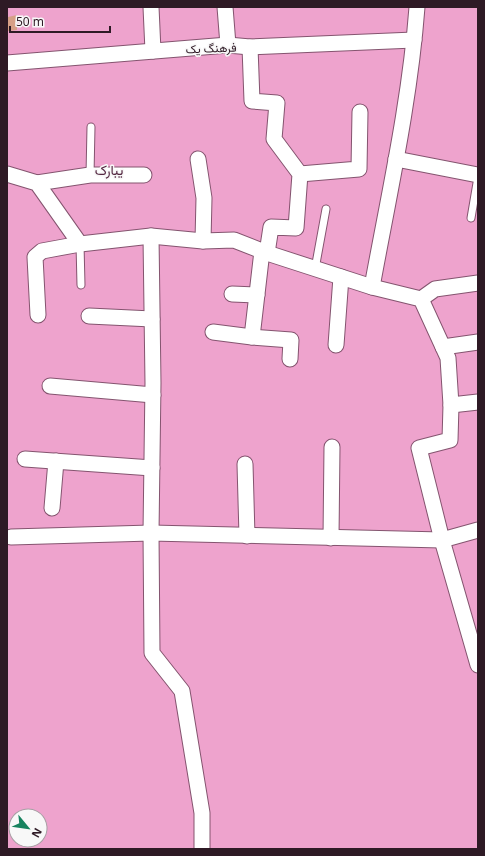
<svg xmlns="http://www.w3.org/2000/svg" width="485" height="856" font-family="'Noto Sans',Vazirmatn,sans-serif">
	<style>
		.green { fill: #eea3cd; fill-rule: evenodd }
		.building { fill: #d69f86 }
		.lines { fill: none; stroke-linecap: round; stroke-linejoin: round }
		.service-casing { stroke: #84546f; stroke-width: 9 }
		.minor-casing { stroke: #84546f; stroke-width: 17 }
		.service { stroke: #fff; stroke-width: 7 }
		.minor { stroke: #fff; stroke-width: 15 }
		.labels { text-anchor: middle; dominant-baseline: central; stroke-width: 3; stroke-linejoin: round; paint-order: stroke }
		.street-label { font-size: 12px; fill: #2e1a25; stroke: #f8f8f8 }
		.quarter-label { font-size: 14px; fill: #542842; stroke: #f8f8f8 }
	</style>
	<rect width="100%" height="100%" fill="#fbe4f0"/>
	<!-- green -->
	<path class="green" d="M7 7H478V849H7ZM16 816H40V840H16Z"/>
	<!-- building -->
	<path class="building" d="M17 15V30L8 31V17Z"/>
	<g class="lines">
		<!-- service casing -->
		<g class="service-casing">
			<g id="service">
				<path d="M90 175 91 127"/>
				<path d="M471 218 478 177"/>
				<path d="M80 244 81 285"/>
				<path d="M315 269 326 209"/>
			</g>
		</g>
		<!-- minor casing -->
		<g class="minor-casing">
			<g id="minor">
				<path d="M151 7 153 51"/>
				<path d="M225 7 228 45"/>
				<path d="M250 47 252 101 277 103 274 139 300 174 296 228 271 227 267 253"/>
				<path d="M7 63 228 45 250 47 414 40"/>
				<path d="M198 159 204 198 203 241"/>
				<path d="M396 159 478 175"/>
				<path d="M7 174 37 183 80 244"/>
				<path d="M300 174 359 169 360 112"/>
				<path d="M37 183 90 175H144"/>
				<path d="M151 236 153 383 151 533 152 653 182 691 202 813V849"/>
				<path d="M372 287C389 194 410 101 417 7"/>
				<path d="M232 294 257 295"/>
				<path d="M421 299 435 289 478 283"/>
				<path d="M38 315 35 257 42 251 80 244 151 236 203 241 234 240 267 253 372 287 421 299 448 358 451 405 450 440 419 448 442 540 478 665"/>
				<path d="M89 316 152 319"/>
				<path d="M213 332 252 337 291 340 290 359"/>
				<path d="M252 337 262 251"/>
				<path d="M336 345 341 277"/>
				<path d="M443 347 478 342"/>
				<path d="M50 386 153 395"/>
				<path d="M451 405 478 402"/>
				<path d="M25 459 152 468"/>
				<path d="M245 464 247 536"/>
				<path d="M52 508 56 461"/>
				<path d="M11 537 151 533 442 540 478 530"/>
				<path d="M331 538 332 447"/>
			</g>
		</g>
		<!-- service -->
		<use href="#service" class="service"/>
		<!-- minor -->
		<use href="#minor" class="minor"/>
	</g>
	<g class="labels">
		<!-- street labels -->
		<g class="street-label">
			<text transform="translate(211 48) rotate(-2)">فرهنگ یک</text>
		</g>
		<!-- quarter labels -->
		<g class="quarter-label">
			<text x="109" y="169">یبارک</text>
		</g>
	</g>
	<!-- border -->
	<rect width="485" height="856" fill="none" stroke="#2e1a25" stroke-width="16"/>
	<!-- north arrow -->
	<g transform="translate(28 828) rotate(119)"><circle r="19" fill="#f8f8f8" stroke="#a79fa4"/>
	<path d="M0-3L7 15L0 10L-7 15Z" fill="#17835f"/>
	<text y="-6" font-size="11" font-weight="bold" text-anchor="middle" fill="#2e1a25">N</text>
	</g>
	<!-- scale -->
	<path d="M10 26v6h100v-6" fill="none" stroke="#2e1a25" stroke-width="2"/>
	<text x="16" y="26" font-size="12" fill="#2e1a25" stroke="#f8f8f8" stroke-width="3" paint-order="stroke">50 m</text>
</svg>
